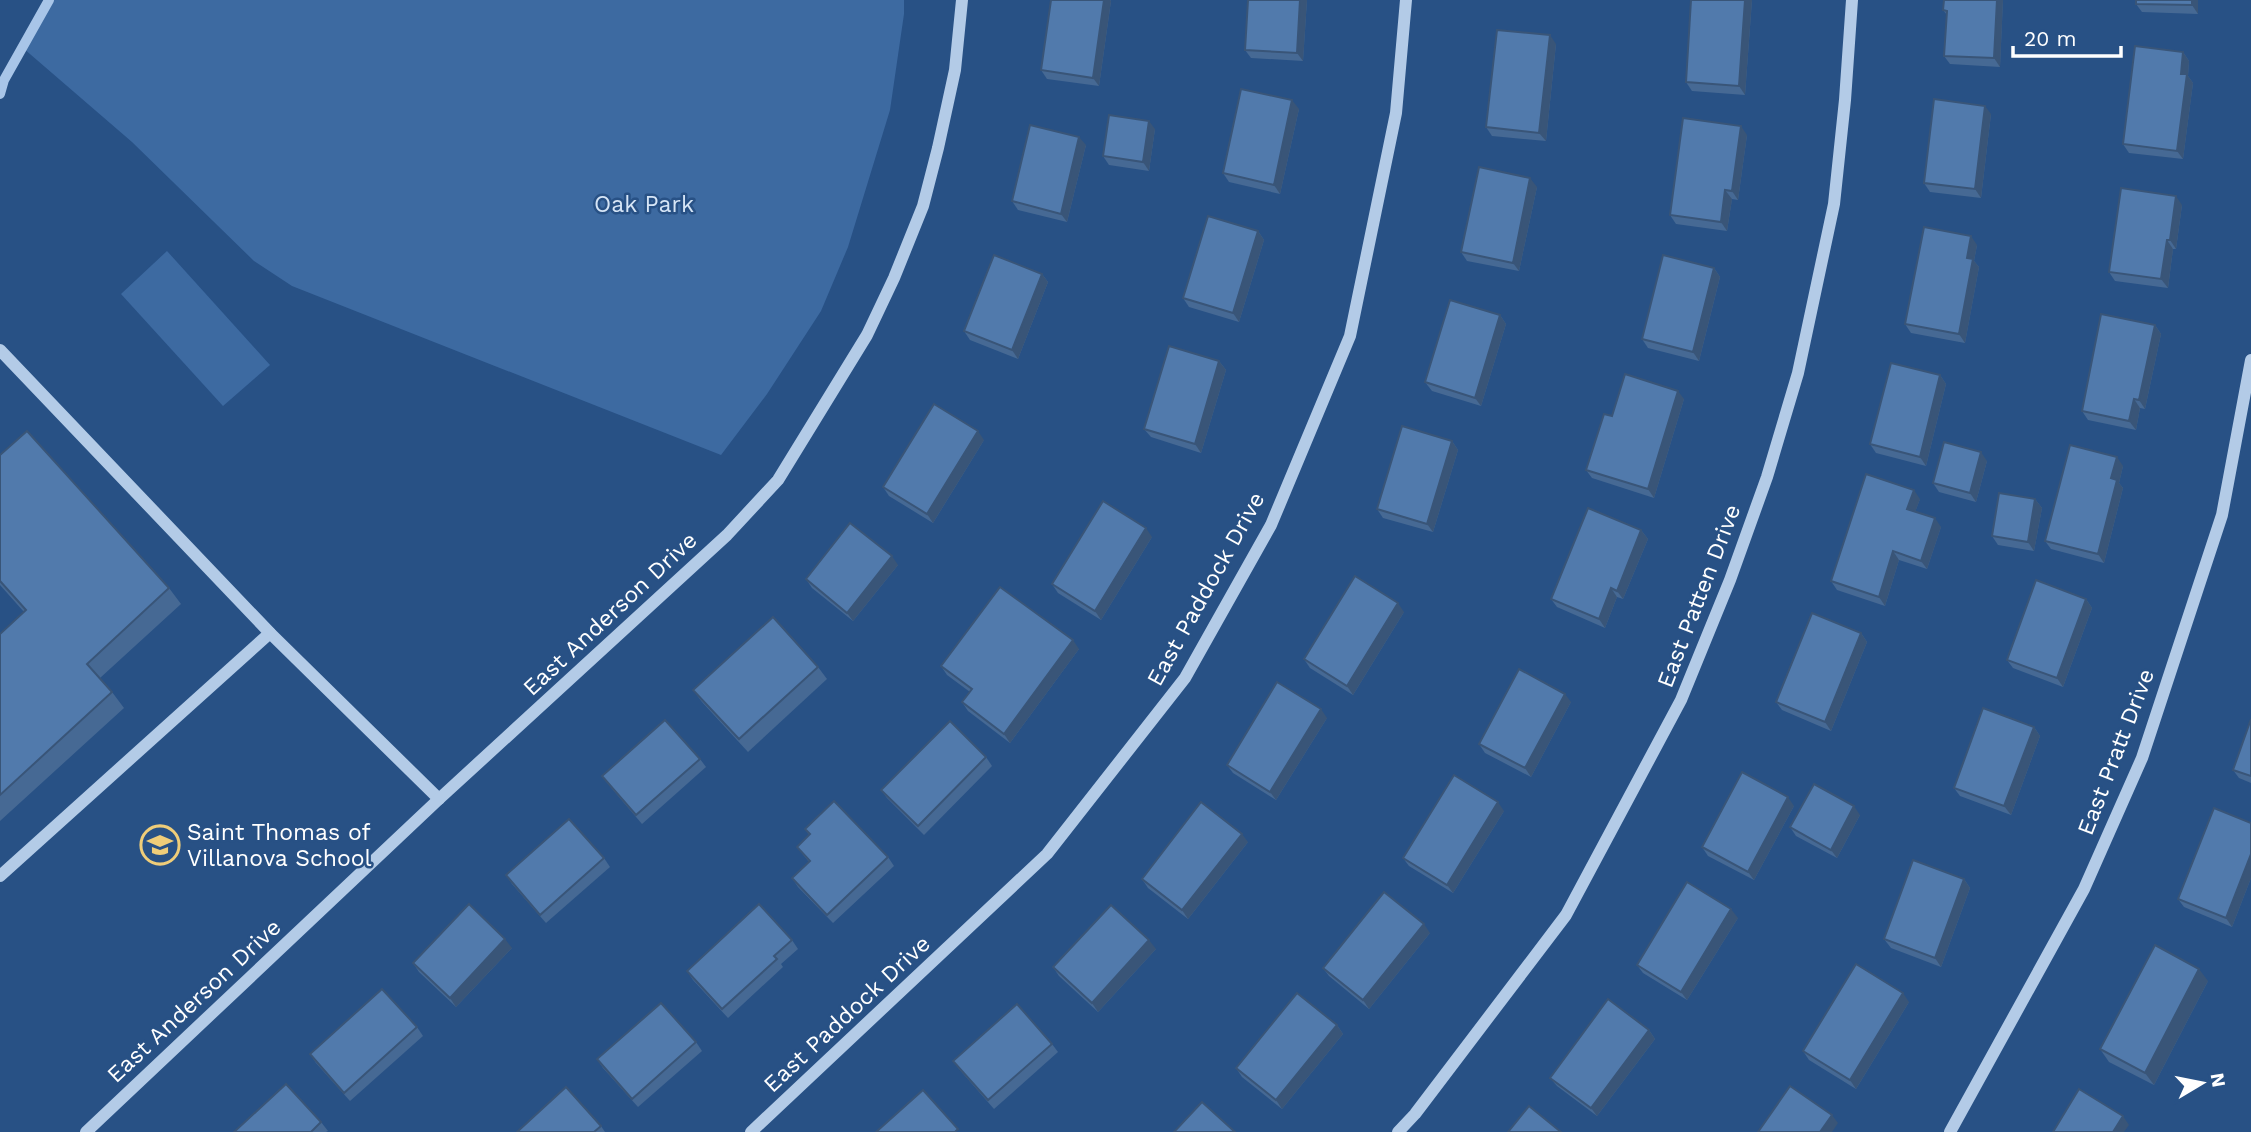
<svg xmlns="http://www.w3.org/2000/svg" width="2251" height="1132" font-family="'Work Sans',sans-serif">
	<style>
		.green { fill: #3d6aa1 }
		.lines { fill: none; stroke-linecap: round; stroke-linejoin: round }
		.stream { stroke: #a8c5e8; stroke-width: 10 }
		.minor { stroke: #b3cbe7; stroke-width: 12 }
		.wall { fill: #466994 }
		.shaded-wall { fill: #395578 }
		.building { fill: #517aac; stroke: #395578; stroke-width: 2 }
		.labels { text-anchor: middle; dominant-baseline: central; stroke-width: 5; stroke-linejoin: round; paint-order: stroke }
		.park-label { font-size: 23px; fill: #d6e5f6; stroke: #285185 }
		.street-label { font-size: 23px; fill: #fff; stroke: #285185 }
		.poi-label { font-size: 23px; fill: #fff; stroke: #285185; text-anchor: start }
	</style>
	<rect width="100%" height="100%" fill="#285185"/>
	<!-- green -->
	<g class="green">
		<path d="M49 0H904V14L890 110 848 247 821 311 767 394 721 455 292 286 254 261 132 142 23 48Z"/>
		<path d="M167 251 270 365 223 406 121 294Z"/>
	</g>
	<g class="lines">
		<!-- stream -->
		<path class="stream" d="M0 94 4 80 49 0"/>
		<!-- minor -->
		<g class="minor">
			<path d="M0 350 270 633 439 799"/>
			<path d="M0 876 270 633"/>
			<path d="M86 1132 439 799 727 535 778 480 867 335 894 278 923 206 938 148 955 70 962 0"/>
			<path d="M751 1132 1047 854 1185 678 1271 525 1350 336 1396 113 1406 0"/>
			<path d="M1398 1132 1415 1114 1566 915 1681 700 1730 580 1767 477 1798 373 1834 204 1845 100 1852 0"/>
			<path d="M1950 1132 2084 889 2142 758 2222 515 2251 360"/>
		</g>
	</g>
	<!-- wall -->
	<g class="wall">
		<path d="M1051 0H1110L1111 1 1099 86 1047 79 1041 70Z"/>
		<path d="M1248 0H1307L1303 61 1251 58 1245 50Z"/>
		<path d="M1691 0H1752L1745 95 1692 91 1686 82Z"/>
		<path d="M2003 0 2000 67 1950 64 1944 56 1947 15 1943 10Z"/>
		<path d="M2198 0V14L2142 12 2136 4Z"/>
		<path d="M1556 44 1546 141 1492 136 1486 127Z"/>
		<path d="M2183 52 2189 61 2188 76 2193 83 2183 159 2129 153 2123 144Z"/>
		<path d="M1299 109 1280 194 1229 182 1223 173Z"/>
		<path d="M1991 114 1981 198 1930 192 1924 183Z"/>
		<path d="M1155 129 1149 171 1109 165 1103 156Z"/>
		<path d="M1747 135 1738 200 1732 199 1727 231 1676 224 1670 215Z"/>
		<path d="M1086 145 1067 222 1018 210 1012 201Z"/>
		<path d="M1537 187 1519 271 1467 261 1461 252Z"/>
		<path d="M2182 205 2176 249H2173L2168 288 2115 281 2109 272Z"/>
		<path d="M1258 231 1264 240 1239 322 1189 307 1183 298Z"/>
		<path d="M1977 245 1974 261 1979 267 1965 343 1911 333 1905 324Z"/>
		<path d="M1714 268 1720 277 1699 361 1648 348 1642 339Z"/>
		<path d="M1042 274 1048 282 1018 359 970 340 964 331Z"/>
		<path d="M1500 315 1506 324 1481 406 1432 391 1425 382Z"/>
		<path d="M2155 325 2161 334 2145 409 2140 408 2136 430 2088 420 2082 411Z"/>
		<path d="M1219 361 1226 370 1201 453 1151 437 1144 429Z"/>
		<path d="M1940 375 1946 384 1926 466 1876 453 1870 444Z"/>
		<path d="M1684 399 1654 498 1592 478 1586 470 1612 416Z"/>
		<path d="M984 440 933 523 889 496 883 487Z"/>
		<path d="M1452 441 1458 450 1433 532 1383 518 1377 509Z"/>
		<path d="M0 455 169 588 181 604 100 678 112 692 124 708 0 821V634L24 612 0 585Z"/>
		<path d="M1987 461 1976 502 1939 492 1933 483Z"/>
		<path d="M2123 466 2119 483 2123 488 2104 563 2051 549 2045 541Z"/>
		<path d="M1920 499 1915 512 1941 527 1927 569 1899 560 1885 606 1837 590 1831 581Z"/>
		<path d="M2035 499 2042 508 2034 551 1998 545 1992 536Z"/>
		<path d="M1641 530 1648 539 1623 599 1617 597 1605 628 1557 607 1551 599Z"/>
		<path d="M1152 537 1101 620 1058 593 1052 584Z"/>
		<path d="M898 565 853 621 812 588 806 579Z"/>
		<path d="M2086 599 2092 608 2063 687 2013 668 2007 660Z"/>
		<path d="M1404 612 1353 695 1310 668 1304 659Z"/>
		<path d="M1861 633 1867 642 1831 731 1782 710 1776 702Z"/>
		<path d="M1079 649 1010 743 968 711 962 702 970 692 947 675 941 666Z"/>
		<path d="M818 667 827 679 748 752 702 702 693 690Z"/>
		<path d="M1571 702 1531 777 1485 753 1479 744Z"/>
		<path d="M1327 718 1276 800 1233 773 1227 765Z"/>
		<path d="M2251 719V783L2239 778 2233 770Z"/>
		<path d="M2034 727 2040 736 2011 815 1960 796 1954 788Z"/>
		<path d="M986 757 992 766 924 835 887 798 881 790Z"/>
		<path d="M700 759 706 767 642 824 608 784 602 776Z"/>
		<path d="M1794 806 1754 880 1708 856 1702 847Z"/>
		<path d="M1504 811 1453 893 1409 866 1403 858Z"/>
		<path d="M1860 815 1837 858 1796 836 1790 827Z"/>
		<path d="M2251 823V878L2232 927 2184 907 2178 899Z"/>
		<path d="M805 829 888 857 894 866 833 923 798 887 792 878 809 862 797 847 809 835Z"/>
		<path d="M1248 842 1188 919 1148 888 1142 879Z"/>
		<path d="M604 858 610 867 546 923 512 884 506 875Z"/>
		<path d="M1964 879 1970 888 1941 967 1891 948 1884 939Z"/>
		<path d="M1738 918 1687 1000 1643 973 1637 965Z"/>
		<path d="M1430 933 1369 1009 1329 976 1323 968Z"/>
		<path d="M792 940 798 949 781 964 783 967 728 1018 693 980 687 971Z"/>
		<path d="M512 948 456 1007 419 972 413 963Z"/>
		<path d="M1156 949 1098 1012 1059 976 1053 967Z"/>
		<path d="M2208 981 2154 1085 2109 1062 2100 1049Z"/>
		<path d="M1909 1002 1856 1089 1809 1060 1803 1051Z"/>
		<path d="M1337 1025 1343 1034 1282 1109 1242 1077 1236 1068Z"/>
		<path d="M417 1027 423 1036 350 1101 316 1063 310 1054Z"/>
		<path d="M1649 1030 1655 1039 1597 1116 1557 1086 1550 1078Z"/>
		<path d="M696 1042 702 1051 638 1107 603 1068 597 1059Z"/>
		<path d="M1052 1044 1058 1052 994 1109 959 1069 953 1061Z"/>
		<path d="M321 1122 328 1131 326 1132H234Z"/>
		<path d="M601 1126 605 1132H517Z"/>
	</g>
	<!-- shaded-wall -->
	<g class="shaded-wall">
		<path d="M1104 0H1110L1111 1 1099 86 1093 78Z"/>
		<path d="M1300 0H1307L1303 61 1297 53Z"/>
		<path d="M1745 0H1752L1745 95 1739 86Z"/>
		<path d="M1997 0H2003L2000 67 1994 58Z"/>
		<path d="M2192 0H2198V14L2192 5Z"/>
		<path d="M1550 35 1556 44 1546 141 1539 133Z"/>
		<path d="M2183 52 2189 61 2188 76 2193 83 2183 159 2177 151 2181 74Z"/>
		<path d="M1292 100 1299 109 1280 194 1274 185Z"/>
		<path d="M1985 106 1991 114 1981 198 1975 189Z"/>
		<path d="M1149 121 1155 129 1149 171 1143 162Z"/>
		<path d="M1741 126 1747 135 1738 200 1732 191Z"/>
		<path d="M1079 137 1086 145 1067 222 1061 214Z"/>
		<path d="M1530 178 1537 187 1519 271 1513 263Z"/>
		<path d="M1725 190 1732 199 1727 231 1721 222Z"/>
		<path d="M2176 196 2182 205 2176 249 2170 240Z"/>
		<path d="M1258 231 1264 240 1239 322 1233 313Z"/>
		<path d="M1971 236 1977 245 1974 261 1979 267 1965 343 1959 334 1967 258Z"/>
		<path d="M2167 240 2173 249 2168 288 2161 279Z"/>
		<path d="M1714 268 1720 277 1699 361 1693 352Z"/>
		<path d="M1042 274 1048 282 1018 359 1012 350Z"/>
		<path d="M1500 315 1506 324 1481 406 1475 398Z"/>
		<path d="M2155 325 2161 334 2145 409 2139 400Z"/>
		<path d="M1219 361 1226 370 1201 453 1195 444Z"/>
		<path d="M1940 375 1946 384 1926 466 1920 457Z"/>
		<path d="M1678 391 1684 399 1654 498 1648 489Z"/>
		<path d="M2134 399 2140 408 2136 430 2129 421Z"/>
		<path d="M978 431 984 440 933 523 927 514Z"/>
		<path d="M1452 441 1458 450 1433 532 1427 524Z"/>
		<path d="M1981 452 1987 461 1976 502 1970 493Z"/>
		<path d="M2117 457 2123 466 2119 483 2123 488 2104 563 2098 554 2111 478Z"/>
		<path d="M1914 490 1920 499 1913 518 1907 509Z"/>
		<path d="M2035 499 2042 508 2034 551 2028 542Z"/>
		<path d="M1935 518 1941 527 1927 569 1921 561Z"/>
		<path d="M1146 528 1152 537 1101 620 1095 611Z"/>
		<path d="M1641 530 1648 539 1623 599 1617 591Z"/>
		<path d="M1893 551 1899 560 1885 606 1879 597Z"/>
		<path d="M892 556 898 565 853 621 847 613Z"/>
		<path d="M1611 588 1617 597 1605 628 1599 619Z"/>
		<path d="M2086 599 2092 608 2063 687 2057 678Z"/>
		<path d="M1398 603 1404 612 1353 695 1347 686Z"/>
		<path d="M1861 633 1867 642 1831 731 1825 722Z"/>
		<path d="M1073 640 1079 649 1010 743 1004 734Z"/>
		<path d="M1565 694 1571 702 1531 777 1525 768Z"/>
		<path d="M1321 709 1327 718 1276 800 1270 792Z"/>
		<path d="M2034 727 2040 736 2011 815 2004 806Z"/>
		<path d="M1788 797 1794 806 1754 880 1748 872Z"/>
		<path d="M1498 802 1504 811 1453 893 1447 885Z"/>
		<path d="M1854 806 1860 815 1837 858 1831 850Z"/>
		<path d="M1242 834 1248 842 1188 919 1182 910Z"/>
		<path d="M2251 854V878L2232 927 2226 918Z"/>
		<path d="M1964 879 1970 888 1941 967 1935 958Z"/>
		<path d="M1731 909 1738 918 1687 1000 1681 992Z"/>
		<path d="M1424 924 1430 933 1369 1009 1363 1000Z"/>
		<path d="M505 939 512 948 456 1007 450 998Z"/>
		<path d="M1149 940 1156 949 1098 1012 1092 1003Z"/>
		<path d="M2199 969 2208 981 2154 1085 2145 1073Z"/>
		<path d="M1903 993 1909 1002 1856 1089 1850 1080Z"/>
		<path d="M1337 1025 1343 1034 1282 1109 1276 1100Z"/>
		<path d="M1649 1030 1655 1039 1597 1116 1591 1108Z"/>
		<path d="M1832 1115 1838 1123 1832 1132H1820Z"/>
		<path d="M2123 1116 2129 1125 2124 1132H2113Z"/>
	</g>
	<!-- building -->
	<g class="building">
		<path d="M1051 0H1104L1093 78 1041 70Z"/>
		<path d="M1248 0H1300L1297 53 1245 50Z"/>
		<path d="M1691 0H1745L1739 86 1686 82Z"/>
		<path d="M1944 0H1997L1994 58 1944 56 1947 11 1943 10Z"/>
		<path d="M2136 0H2192V5L2136 4Z"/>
		<path d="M1497 30 1550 35 1539 133 1486 127Z"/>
		<path d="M2135 46 2183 52 2181 74H2187L2177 151 2123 144Z"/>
		<path d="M1241 89 1292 100 1274 185 1223 173Z"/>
		<path d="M1934 99 1985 106 1975 189 1924 183Z"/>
		<path d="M1109 115 1149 121 1143 162 1103 156Z"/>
		<path d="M1683 118 1741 126 1732 191 1725 190 1721 222 1670 215Z"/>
		<path d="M1030 125 1079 137 1061 214 1012 201Z"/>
		<path d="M1479 167 1530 178 1513 263 1461 252Z"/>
		<path d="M2121 188 2176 196 2170 240H2167L2161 279 2109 272Z"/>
		<path d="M1208 216 1258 231 1233 313 1183 298Z"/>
		<path d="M1924 227 1971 236 1967 258 1973 259 1959 334 1905 324Z"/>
		<path d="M994 255 1042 274 1012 350 964 331Z"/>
		<path d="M1663 255 1714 268 1693 352 1642 339Z"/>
		<path d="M1450 300 1500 315 1475 398 1425 382Z"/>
		<path d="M2101 314 2155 325 2139 400 2134 399 2129 421 2082 411Z"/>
		<path d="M1169 346 1219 361 1195 444 1144 429Z"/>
		<path d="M1891 363 1940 375 1920 457 1870 444Z"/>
		<path d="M1625 374 1678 391 1648 489 1586 470 1604 414 1612 416Z"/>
		<path d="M934 404 978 431 927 514 883 487Z"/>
		<path d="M1402 426 1452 441 1427 524 1377 509Z"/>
		<path d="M27 431 169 588 87 664 112 692 0 795V634L26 610 0 581V455Z"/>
		<path d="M1944 442 1981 452 1970 493 1933 483Z"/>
		<path d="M2070 445 2117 457 2111 478 2117 480 2098 554 2045 541Z"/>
		<path d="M1866 474 1914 490 1907 509 1935 518 1921 561 1893 551 1879 597 1831 581Z"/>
		<path d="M1999 493 2035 499 2028 542 1992 536Z"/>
		<path d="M1103 501 1146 528 1095 611 1052 584Z"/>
		<path d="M1588 508 1641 530 1617 591 1611 588 1599 619 1551 599Z"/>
		<path d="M850 523 892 556 847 613 806 579Z"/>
		<path d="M1355 576 1398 603 1347 686 1304 659Z"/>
		<path d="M2036 580 2086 599 2057 678 2007 660Z"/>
		<path d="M1000 587 1073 640 1004 734 962 702 972 689 941 666Z"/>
		<path d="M1812 613 1861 633 1825 722 1776 702Z"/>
		<path d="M773 617 818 667 739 739 693 690Z"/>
		<path d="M1519 669 1565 694 1525 768 1479 744Z"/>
		<path d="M1277 682 1321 709 1270 792 1227 765Z"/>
		<path d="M1983 708 2034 727 2004 806 1954 788Z"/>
		<path d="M2251 719V776L2233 770Z"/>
		<path d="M665 720 700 759 636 815 602 776Z"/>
		<path d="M950 721 986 757 918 826 881 790Z"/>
		<path d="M1742 772 1788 797 1748 872 1702 847Z"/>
		<path d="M1454 775 1498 802 1447 885 1403 858Z"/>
		<path d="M1814 784 1854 806 1831 850 1790 827Z"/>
		<path d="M834 801 888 857 827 915 792 878 810 861 797 847 810 834 805 829Z"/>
		<path d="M1201 802 1242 834 1182 910 1142 879Z"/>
		<path d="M2214 808 2251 823V854L2226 918 2178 899Z"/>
		<path d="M569 819 604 858 540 915 506 875Z"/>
		<path d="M1913 860 1964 879 1935 958 1884 939Z"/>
		<path d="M1687 882 1731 909 1681 992 1637 965Z"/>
		<path d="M1384 892 1424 924 1363 1000 1323 968Z"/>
		<path d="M469 904 505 939 450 998 413 963Z"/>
		<path d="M759 904 792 940 774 956 777 959 722 1009 687 971Z"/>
		<path d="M1111 905 1149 940 1092 1003 1053 967Z"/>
		<path d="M2155 945 2199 969 2145 1073 2100 1049Z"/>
		<path d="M1856 964 1903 993 1850 1080 1803 1051Z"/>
		<path d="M382 989 417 1027 344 1093 310 1054Z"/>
		<path d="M1297 993 1337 1025 1276 1100 1236 1068Z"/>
		<path d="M1608 999 1649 1030 1591 1108 1550 1078Z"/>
		<path d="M661 1003 696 1042 632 1099 597 1059Z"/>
		<path d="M1017 1004 1052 1044 988 1100 953 1061Z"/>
		<path d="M286 1084 321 1122 311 1132H234Z"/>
		<path d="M1790 1086 1832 1115 1820 1132H1758Z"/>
		<path d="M566 1087 601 1126 594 1132H517Z"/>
		<path d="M2079 1089 2123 1116 2113 1132H2053Z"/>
		<path d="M923 1090 958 1129 955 1132H876Z"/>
		<path d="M1202 1102 1235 1132H1174Z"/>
		<path d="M1529 1106 1561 1132H1508Z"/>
	</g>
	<!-- icons -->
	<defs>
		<g id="school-ring" transform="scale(2.0125)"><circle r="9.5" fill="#285185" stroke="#efcd79" stroke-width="1.5"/><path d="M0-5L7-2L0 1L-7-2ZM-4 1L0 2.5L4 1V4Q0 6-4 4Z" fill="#efcd79"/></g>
	</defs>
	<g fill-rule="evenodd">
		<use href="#school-ring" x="160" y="845"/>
	</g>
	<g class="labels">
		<!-- park labels -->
		<g class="park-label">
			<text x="644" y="204">Oak Park</text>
		</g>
		<!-- street labels -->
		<g class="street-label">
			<text transform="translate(1206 589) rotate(-61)">East Paddock Drive</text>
			<text transform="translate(1699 596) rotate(-69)">East Patten Drive</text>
			<text transform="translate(610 614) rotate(-43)">East Anderson Drive</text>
			<text transform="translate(2116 752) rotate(-69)">East Pratt Drive</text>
			<text transform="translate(194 1001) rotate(-43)">East Anderson Drive</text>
			<text transform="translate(847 1014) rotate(-43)">East Paddock Drive</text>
		</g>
		<!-- poi labels -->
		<g class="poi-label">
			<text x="187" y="832">Saint Thomas of<tspan x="187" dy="26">Villanova School</tspan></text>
		</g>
	</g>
	<!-- north arrow -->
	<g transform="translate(2202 1083) rotate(80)" stroke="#285185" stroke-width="5" paint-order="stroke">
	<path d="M0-5L12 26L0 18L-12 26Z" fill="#ffffff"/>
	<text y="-10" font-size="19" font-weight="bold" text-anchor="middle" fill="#ffffff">N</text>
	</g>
	<!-- scale -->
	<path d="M2013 46v10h108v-10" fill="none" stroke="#ffffff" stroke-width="3.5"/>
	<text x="2024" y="46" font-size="21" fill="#ffffff" stroke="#285185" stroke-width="5" paint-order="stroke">20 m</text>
</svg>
